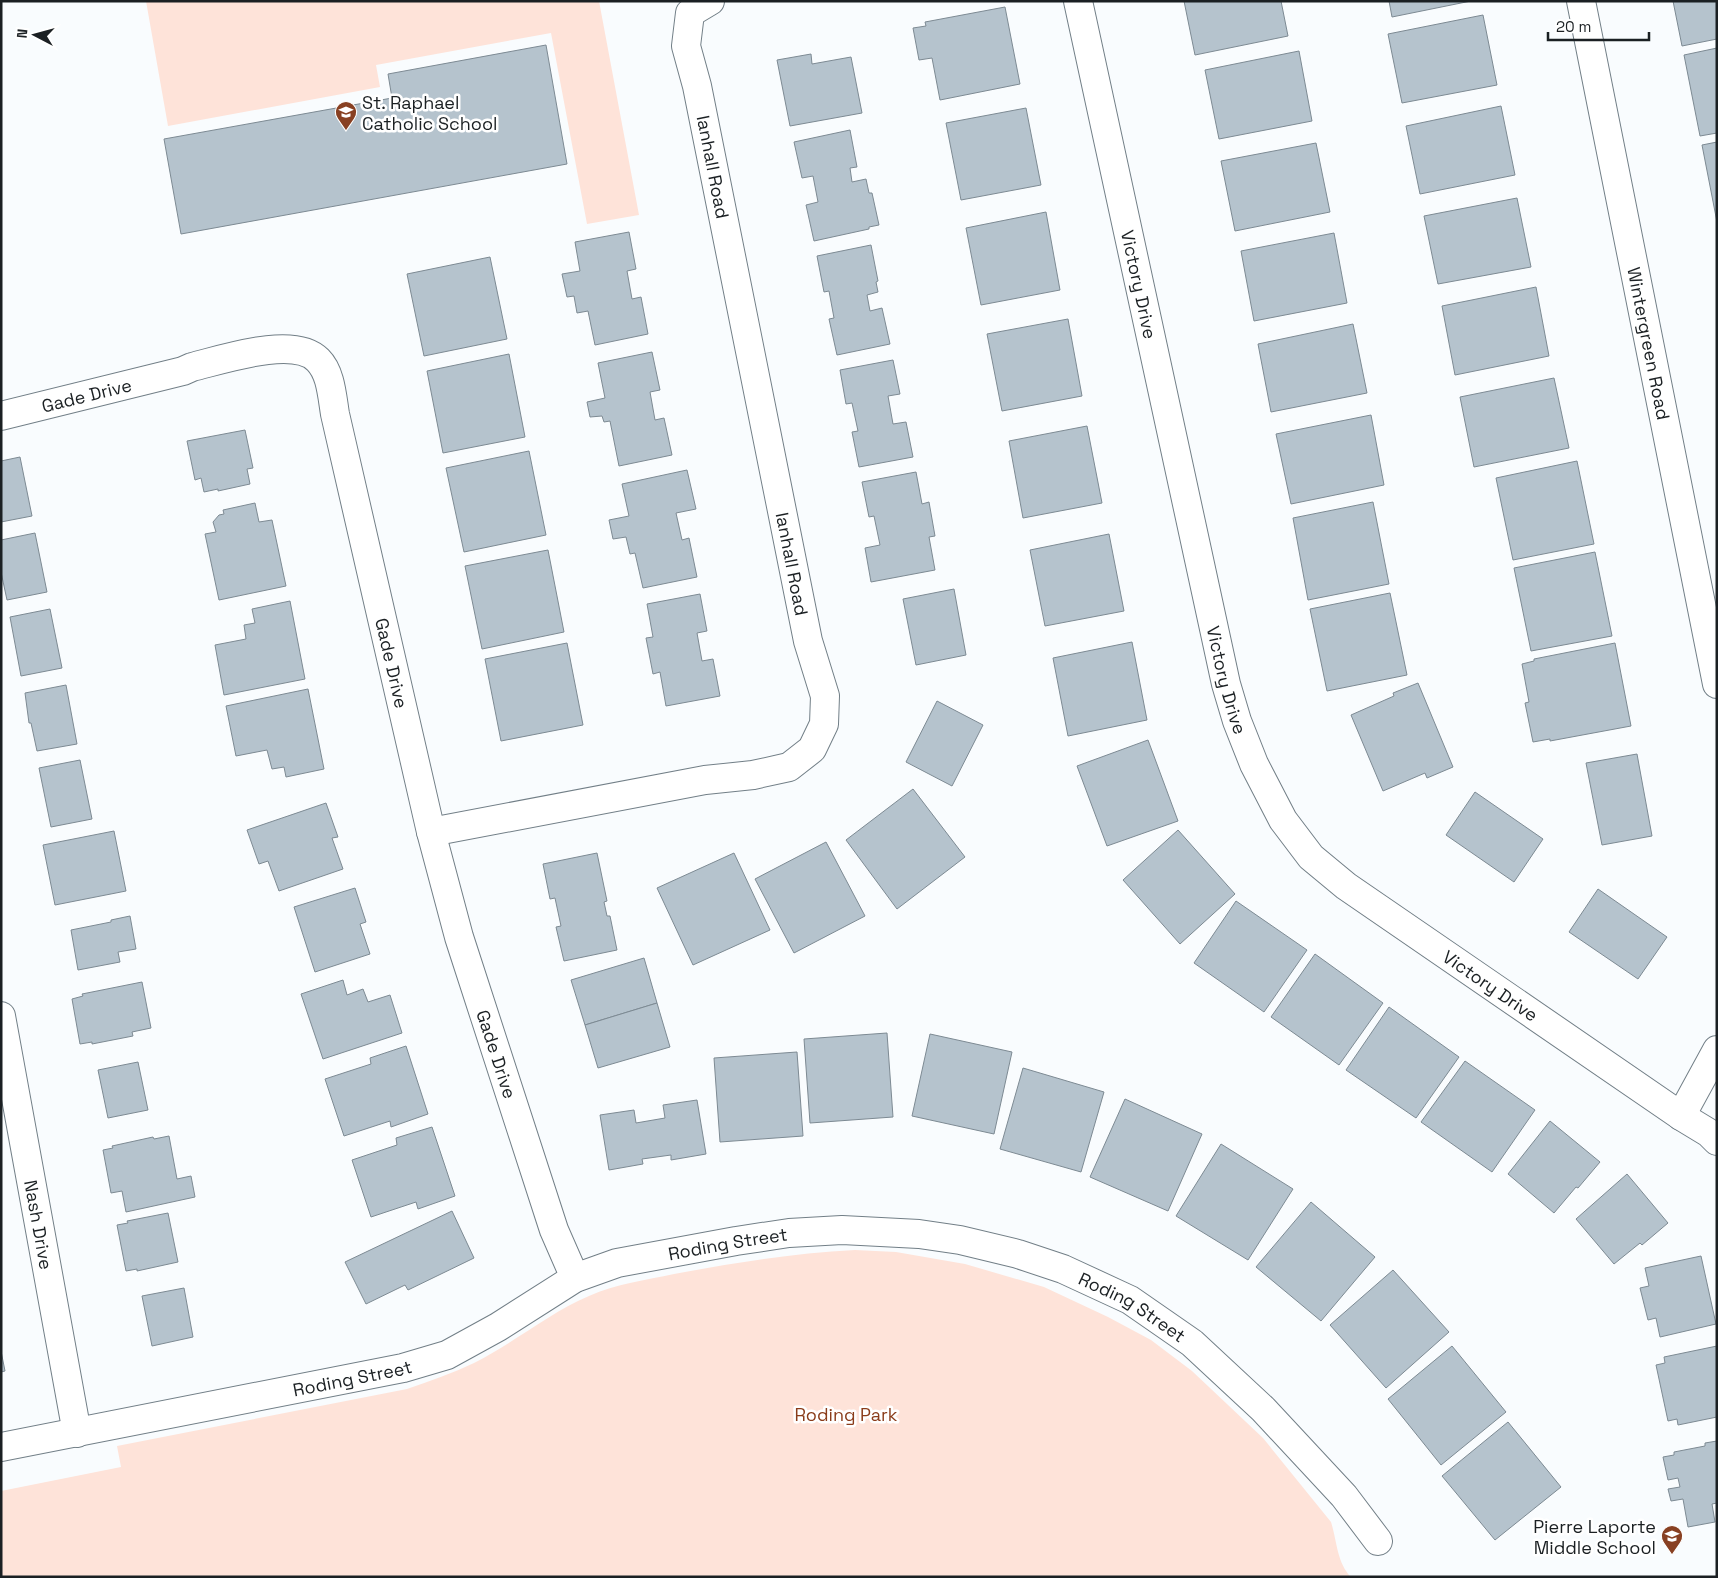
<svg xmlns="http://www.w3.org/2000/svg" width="1718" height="1578" font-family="'Space Grotesk',sans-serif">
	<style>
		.green { fill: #fee3d9 }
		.building { fill: #b5c3cd; stroke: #7d8a93 }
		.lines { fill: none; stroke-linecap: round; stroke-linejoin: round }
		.minor-casing { stroke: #727f87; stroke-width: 30 }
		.minor { stroke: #fff; stroke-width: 28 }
		.labels { text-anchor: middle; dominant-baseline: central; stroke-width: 5; stroke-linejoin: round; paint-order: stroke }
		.poi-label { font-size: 18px; fill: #1b2023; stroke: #fff; text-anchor: start }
		.street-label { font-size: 18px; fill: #1b2023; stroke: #fff }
		.park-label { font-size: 18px; fill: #8a3c1a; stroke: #fff }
	</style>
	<rect width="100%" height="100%" fill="#f9fcfe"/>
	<!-- green -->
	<g class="green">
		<path d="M146 1H599L639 215 587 224 551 33 376 65 380 87 168 126Z"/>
		<path d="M855 1250 896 1252 965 1264 1044 1287 1108 1317 1151 1340 1192 1371 1263 1438 1331 1522C1337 1541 1337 1563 1351 1577H1V1491L121 1467 117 1446 407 1389C430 1381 453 1373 474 1363 514 1343 549 1313 589 1296 616 1284 646 1280 674 1274 734 1263 794 1253 855 1250Z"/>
	</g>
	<!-- building -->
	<g class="building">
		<path d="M1184 1H1281L1288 36 1195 55Z"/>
		<path d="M1389 1H1471L1392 17Z"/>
		<path d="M1673 1H1717V39L1682 46Z"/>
		<path d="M1005 7 1020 84 940 100 932 58 919 60 913 28 926 26 925 22Z"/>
		<path d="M1483 15 1497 85 1402 103 1388 34Z"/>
		<path d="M546 45 567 164 181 234 164 139 392 98 388 74Z"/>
		<path d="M1717 48V133L1700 136 1684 55Z"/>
		<path d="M1299 51 1312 121 1219 139 1205 70Z"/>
		<path d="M811 54 812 64 851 57 862 113 790 126 777 60Z"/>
		<path d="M1501 106 1515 175 1420 194 1406 126Z"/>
		<path d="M1026 108 1041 185 961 200 946 123Z"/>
		<path d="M850 130 857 167 850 168 852 182 866 179 869 193H872L879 225 869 227V229L814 241 806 205 818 202 813 176 802 178 794 142Z"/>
		<path d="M1717 142V222L1702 145Z"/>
		<path d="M1316 143 1330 212 1235 231 1221 161Z"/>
		<path d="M1517 198 1531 267 1438 284 1424 216Z"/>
		<path d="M1046 212 1060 290 981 305 966 228Z"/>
		<path d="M629 232 636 269 627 271 632 299 641 297 648 334 595 345 588 311 577 313 574 296 567 297 562 274 580 271 575 242Z"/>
		<path d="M1334 233 1347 303 1254 321 1241 251Z"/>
		<path d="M871 245 878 281 876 282 878 292 867 295 870 311 882 308 890 344 837 355 829 319 834 318 829 291 824 292 817 256Z"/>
		<path d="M490 257 507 339 424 356 407 274Z"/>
		<path d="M1536 287 1549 356 1455 375 1442 306Z"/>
		<path d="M1068 319 1082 396 1002 411 987 334Z"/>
		<path d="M1353 324 1367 393 1271 412 1258 344Z"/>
		<path d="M652 352 660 390 650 392 655 420 664 418 672 455 619 466 610 421 604 422 602 416 590 417 587 402 605 398 598 363Z"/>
		<path d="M509 354 525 437 443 453 427 371Z"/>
		<path d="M893 360 900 394 888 396 893 424 906 422 913 457 859 467 852 432 858 431 852 403 846 404 840 370Z"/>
		<path d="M1554 378 1569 448 1474 467 1460 397Z"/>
		<path d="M1371 415 1384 485 1291 504 1276 434Z"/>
		<path d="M1087 426 1102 503 1023 518 1009 441Z"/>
		<path d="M245 430 253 468 247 469 250 484 218 491V489L204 492 201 478 195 480 187 441Z"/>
		<path d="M529 451 546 535 464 552 446 468Z"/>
		<path d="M20 457 32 516 1 522V461Z"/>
		<path d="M1577 461 1594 544 1513 560 1496 478Z"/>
		<path d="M687 470 696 509 676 513 682 540 689 538 697 577 643 588 635 553 630 554 626 537 613 539 609 520 629 516 622 484Z"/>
		<path d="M916 472 922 504 929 502 935 536 929 537 935 570 871 582 865 548 880 545 874 516 869 517 862 482Z"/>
		<path d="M1373 502 1389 584 1308 600 1293 518Z"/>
		<path d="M255 503 259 522 272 520 286 586 219 600 205 534 216 532 213 522 219 515 224 514 223 510Z"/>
		<path d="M35 533 47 592 7 600 1 572V540Z"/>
		<path d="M1109 534 1124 611 1045 626 1030 550Z"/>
		<path d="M548 550 564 632 482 649 465 566Z"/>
		<path d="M1595 552 1612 636 1531 651 1514 568Z"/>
		<path d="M954 589 966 655 916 665 903 599Z"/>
		<path d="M1390 593 1407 675 1327 691 1310 609Z"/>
		<path d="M700 594 707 631 697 633 702 661 713 659 720 696 666 706 660 672 653 674 646 638 653 637 647 604Z"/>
		<path d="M290 601 305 679 224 695 215 645 246 639 244 625 255 623 252 609Z"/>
		<path d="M50 609 62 668 21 676 10 617Z"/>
		<path d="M1132 642 1147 720 1068 736 1053 658Z"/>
		<path d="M567 643 583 725 501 741 485 659Z"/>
		<path d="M1615 643 1631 726 1550 741V739L1533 742 1525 703 1529 702 1522 664 1534 661V659Z"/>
		<path d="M1418 683 1453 767 1427 778 1425 773 1383 791 1351 715 1394 696 1393 693Z"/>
		<path d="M66 685 77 744 37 751 31 723H29L25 693Z"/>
		<path d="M308 689 324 769 286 777 284 767 272 769 267 750 236 756 226 706Z"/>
		<path d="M937 701 983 725 952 786 906 762Z"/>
		<path d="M1148 740 1178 821 1107 846 1077 766Z"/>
		<path d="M1637 754 1652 836 1602 845 1586 763Z"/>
		<path d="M80 760 92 819 51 827 39 768Z"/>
		<path d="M913 789 965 857 897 909 846 840Z"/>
		<path d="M1475 792 1543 839 1514 882 1446 835Z"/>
		<path d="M326 803 338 837 332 838 343 869 279 891 268 861 259 864 247 830Z"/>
		<path d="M1178 830 1235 894 1180 944 1123 880Z"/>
		<path d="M114 831 126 891 55 905 43 845Z"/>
		<path d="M826 842 865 916 794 953 755 879Z"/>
		<path d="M597 853 607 901 604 902 607 916H610L617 950 564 961 556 927 561 926 555 898 550 899 543 864Z"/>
		<path d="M734 853 770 930 693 965 657 888Z"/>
		<path d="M355 888 366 922 360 924 370 954 315 972 294 907Z"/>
		<path d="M1598 889 1667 937 1638 979 1569 932Z"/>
		<path d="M1236 901 1307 950 1264 1012 1194 963Z"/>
		<path d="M130 916 136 949 118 952 120 962 78 970 71 930 111 922V920Z"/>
		<path d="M1315 954 1383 1003 1339 1065 1271 1017Z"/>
		<path d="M644 958 657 1003 585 1025 571 980Z"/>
		<path d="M343 980 347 995 363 989 368 1002 390 995 402 1033 323 1059 301 994Z"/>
		<path d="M142 982 151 1028 132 1032 133 1036 92 1044V1042L80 1044 72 999 83 996 82 994Z"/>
		<path d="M657 1003 670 1047 598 1068 585 1025Z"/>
		<path d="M1389 1007 1459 1057 1416 1118 1346 1070Z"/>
		<path d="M887 1033 893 1117 810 1123 804 1039Z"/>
		<path d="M930 1034 1012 1052 994 1134 912 1116Z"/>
		<path d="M406 1046 428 1114 391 1127 390 1121 344 1136 325 1079 371 1064 370 1058Z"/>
		<path d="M797 1052 803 1136 720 1142 714 1058Z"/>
		<path d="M1465 1061 1535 1110 1492 1172 1421 1122Z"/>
		<path d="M138 1062 148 1110 108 1118 98 1070Z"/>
		<path d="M1023 1068 1104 1092 1081 1172 1000 1149Z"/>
		<path d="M1125 1099 1202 1134 1168 1211 1090 1177Z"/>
		<path d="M697 1100 706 1154 671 1160V1155L642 1159 643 1164 609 1170 600 1115 634 1110 636 1123 665 1118 663 1105Z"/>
		<path d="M1550 1121 1600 1162 1578 1188 1576 1187 1554 1213 1508 1174Z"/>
		<path d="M432 1127 455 1196 418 1209 416 1202 371 1217 352 1160 397 1145 396 1138Z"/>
		<path d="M169 1136 177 1179 191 1176 195 1197 126 1212 122 1191 111 1193 103 1150 113 1148 112 1146 153 1137 154 1139Z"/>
		<path d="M1221 1144 1293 1189 1248 1260 1176 1216Z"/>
		<path d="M1627 1174 1668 1223 1642 1245 1640 1243 1614 1264 1576 1219Z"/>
		<path d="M1311 1202 1375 1257 1321 1321 1256 1267Z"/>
		<path d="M452 1211 474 1258 408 1290 405 1285 366 1304 345 1262Z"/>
		<path d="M168 1213 178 1262 137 1271V1269L126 1271 117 1225 128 1223 127 1221Z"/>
		<path d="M1701 1256 1716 1324 1660 1337 1656 1318 1648 1320 1640 1288 1649 1286 1645 1268Z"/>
		<path d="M1393 1270 1449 1332 1386 1388 1330 1325Z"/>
		<path d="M184 1288 193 1337 152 1346 142 1296Z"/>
		<path d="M1452 1346 1506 1412 1441 1465 1388 1399Z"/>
		<path d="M1717 1346V1417L1678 1425 1677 1419 1668 1421 1656 1365 1665 1363 1664 1357Z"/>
		<path d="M1 1351 5 1371 1 1372Z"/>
		<path d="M1508 1422 1561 1487 1495 1540 1442 1476Z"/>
		<path d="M1717 1441V1503L1712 1504 1715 1522 1688 1527 1683 1499 1671 1501 1668 1489 1680 1487 1678 1478 1668 1480 1663 1457 1674 1455V1452L1705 1446V1443Z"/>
	</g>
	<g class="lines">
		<!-- minor casing -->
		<g class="minor-casing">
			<g id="minor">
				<path id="s1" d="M1078 1 1226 684 1237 721 1254 764 1283 820 1311 857 1346 886 1681 1116 1709 1133 1717 1141"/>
				<path id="s2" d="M1581 1 1717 684"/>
				<path id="s3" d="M1 416 183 371 192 367C221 360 294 335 318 360 331 373 332 396 335 414L431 832 459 937 554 1230 575 1278"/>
				<path d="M431 832 705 780 753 775 789 767 812 749 824 724 825 696 808 641 697 86 686 46 690 13 710 1"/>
				<path id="s4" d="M1 1016 77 1433"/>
				<path d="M1681 1116 1717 1050"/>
				<path id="s5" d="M1 1447 403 1368 447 1355 498 1327 575 1278 617 1263 736 1241 789 1233 842 1230 919 1234 960 1240 1018 1254 1063 1269 1130 1300 1192 1343 1263 1409 1344 1496 1378 1541"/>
			</g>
		</g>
		<!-- minor -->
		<use href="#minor" class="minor"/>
	</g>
	<!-- icons -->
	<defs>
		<g id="school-pin" transform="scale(1.125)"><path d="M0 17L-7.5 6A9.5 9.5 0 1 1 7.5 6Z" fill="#884022" stroke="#fff"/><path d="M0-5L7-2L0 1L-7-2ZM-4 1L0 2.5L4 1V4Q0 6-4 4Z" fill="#fff"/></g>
	</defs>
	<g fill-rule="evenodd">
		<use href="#school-pin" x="346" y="112"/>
		<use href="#school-pin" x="1672" y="1536"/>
	</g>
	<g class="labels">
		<!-- poi labels -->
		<g class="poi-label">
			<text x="362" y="102">St. Raphael<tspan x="362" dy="21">Catholic School</tspan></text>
			<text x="1656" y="1526" text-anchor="end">Pierre Laporte<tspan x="1656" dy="21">Middle School</tspan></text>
		</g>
		<!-- street labels -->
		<g class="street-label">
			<text transform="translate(713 167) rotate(79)">Ianhall Road</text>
			<text stroke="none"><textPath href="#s1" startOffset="290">Victory Drive</textPath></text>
			<text stroke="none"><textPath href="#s2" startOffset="349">Wintergreen Road</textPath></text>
			<text stroke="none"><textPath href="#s3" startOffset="88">Gade Drive</textPath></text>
			<text transform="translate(792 564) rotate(79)">Ianhall Road</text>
			<text stroke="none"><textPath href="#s3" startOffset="641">Gade Drive</textPath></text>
			<text stroke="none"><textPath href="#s1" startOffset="695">Victory Drive</textPath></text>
			<text stroke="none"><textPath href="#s1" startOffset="1114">Victory Drive</textPath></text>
			<text stroke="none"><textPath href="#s3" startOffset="1046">Gade Drive</textPath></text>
			<text stroke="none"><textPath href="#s4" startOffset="212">Nash Drive</textPath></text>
			<text stroke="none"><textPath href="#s5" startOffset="762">Roding Street</textPath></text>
			<text stroke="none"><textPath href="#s5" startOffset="1182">Roding Street</textPath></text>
			<text stroke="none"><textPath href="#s5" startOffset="358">Roding Street</textPath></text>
		</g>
		<!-- park labels -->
		<g class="park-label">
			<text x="846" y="1414">Roding Park</text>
		</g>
	</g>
	<!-- border -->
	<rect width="1718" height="1578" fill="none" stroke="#1b2023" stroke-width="5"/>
	<!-- north arrow -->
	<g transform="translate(35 35) rotate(276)" stroke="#ffffff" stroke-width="4" paint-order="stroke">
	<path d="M0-4L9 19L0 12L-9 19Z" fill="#1b2023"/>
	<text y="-8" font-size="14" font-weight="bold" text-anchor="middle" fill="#1b2023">N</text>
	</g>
	<!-- scale -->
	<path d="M1548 32v8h101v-8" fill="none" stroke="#1b2023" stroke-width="2.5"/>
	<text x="1556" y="32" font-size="15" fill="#1b2023" stroke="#ffffff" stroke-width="4" paint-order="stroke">20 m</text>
</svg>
